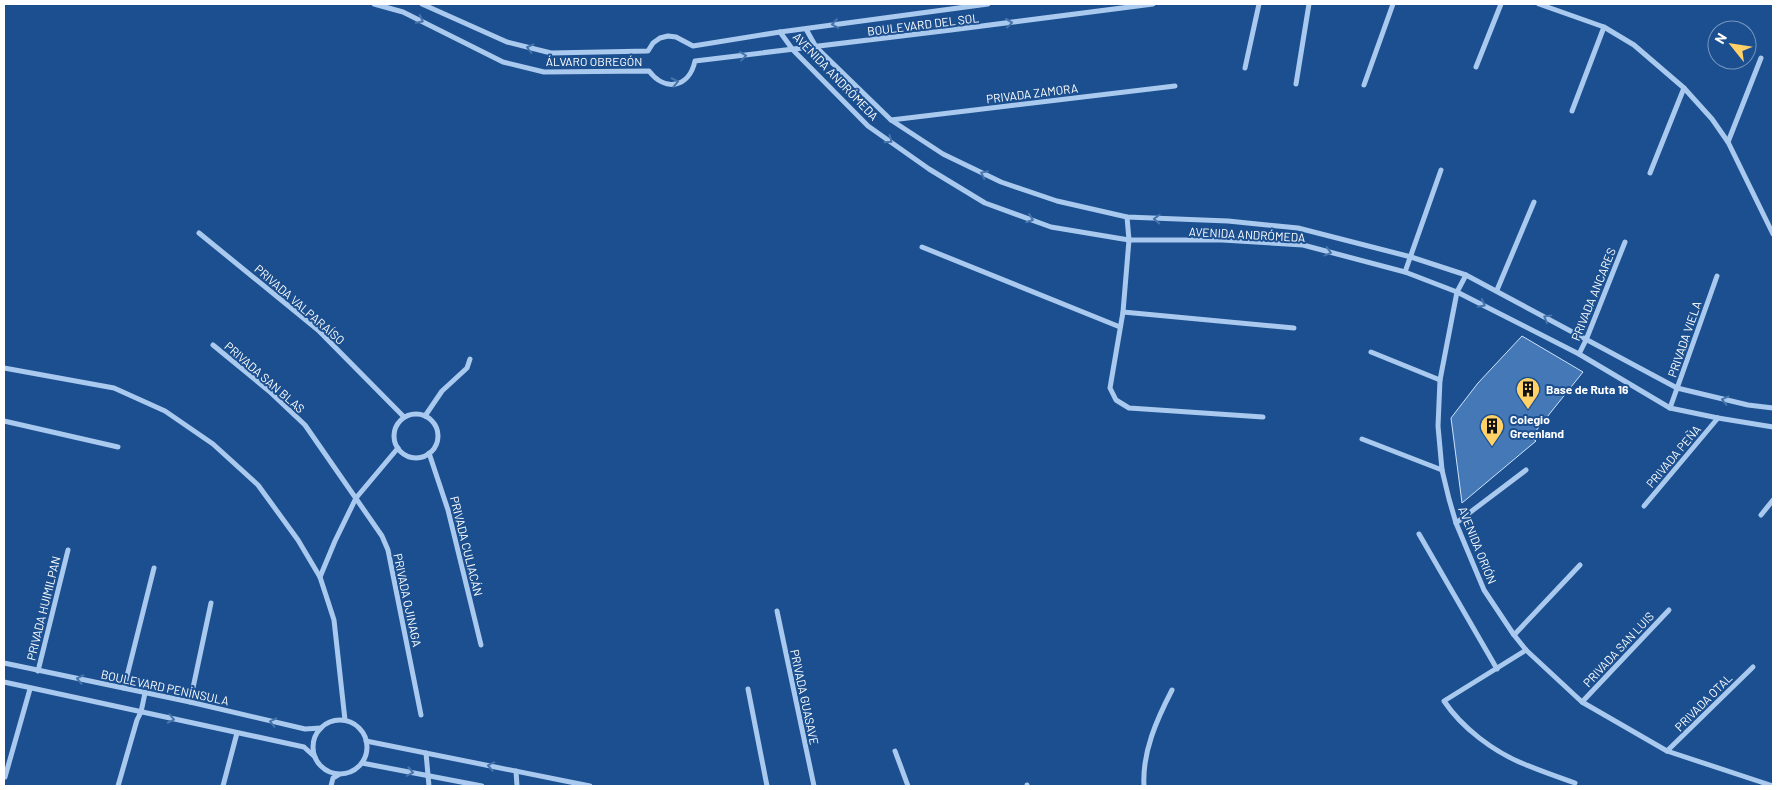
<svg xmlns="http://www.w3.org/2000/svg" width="1777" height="790" font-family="Barlow,sans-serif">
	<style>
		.building { fill: #4478b7; stroke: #cfe3fa }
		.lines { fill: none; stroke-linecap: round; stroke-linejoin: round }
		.minor { stroke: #a9c9ee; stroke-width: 5 }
		.oneway { stroke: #4674ac }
		.labels { text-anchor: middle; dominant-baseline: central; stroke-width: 4; stroke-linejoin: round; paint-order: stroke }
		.street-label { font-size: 12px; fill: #fff; stroke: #1b4f8f }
		.poi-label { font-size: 12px; font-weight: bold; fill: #fff; stroke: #1b4f8f; text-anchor: start }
	</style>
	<rect width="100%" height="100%" fill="#1b4f8f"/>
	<!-- building -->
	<path class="building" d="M1522 336 1583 372 1531 437 1536 441 1462 503 1451 418 1478 383Z"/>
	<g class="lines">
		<!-- minor -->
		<g class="minor">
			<path d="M374 4 403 12 503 62 544 72 649 71C665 92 689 88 695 61L951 30 1153 4"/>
			<path d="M422 4 507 42 551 53 648 51 653 43 660 38 668 36 676 37 693 46 780 32 988 4"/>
			<path d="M1539 4 1604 27 1634 45 1684 88 1712 119 1728 142 1773 234"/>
			<path d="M806 29 816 47 891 120 943 154 1001 182 1057 201 1127 217 1228 221 1298 228 1411 257 1466 275 1677 388 1748 405 1773 408"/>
			<path d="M780 32 793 50 868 126 929 169 985 203 1051 227 1129 240H1222L1303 245 1405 272 1457 292 1579 354 1670 408 1718 418 1773 427"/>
			<path d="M1476 67 1501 4"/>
			<path d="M1245 68 1259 4"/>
			<path d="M1296 84 1309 4"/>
			<path d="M1364 85 1393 4"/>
			<path d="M1572 111 1604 27"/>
			<path d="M891 120 1175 86"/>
			<path d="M1728 142 1761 58"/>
			<path d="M1650 173 1684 88"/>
			<path d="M1127 217 1129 240 1123 312 1110 388 1116 400 1129 408 1263 417"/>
			<path d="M199 233 318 330 404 417"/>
			<path d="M922 247 1120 327"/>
			<path d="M1405 272 1441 170"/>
			<path d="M1466 275 1457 292 1440 380 1438 426 1442 470 1449 499 1456 523 1484 590 1514 635 1526 650 1582 702 1667 751 1773 786"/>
			<path d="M1497 290 1534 202"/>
			<path d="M1123 312 1294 328"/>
			<path d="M213 345 269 391 305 425 382 536 388 550 421 715"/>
			<path d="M1371 352 1440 380"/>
			<path d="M1579 354 1586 340 1625 242"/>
			<path d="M4 368 114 388 165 411 213 444 258 485 298 540 320 577 334 620 345 720"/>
			<path d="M1670 408 1717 276"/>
			<circle cx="416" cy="436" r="22"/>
			<path d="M425 416 442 391 467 368 470 359"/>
			<path d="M4 421 118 447"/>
			<path d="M1362 439 1442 470"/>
			<path d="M429 453 448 510 481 645"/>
			<path d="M1644 506 1718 418"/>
			<path d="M1761 515 1773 500"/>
			<path d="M1456 523 1526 470"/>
			<path d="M1419 534 1497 669"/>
			<path d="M320 577 335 541 356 498 398 448"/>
			<path d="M777 611 814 786"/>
			<path d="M1514 635 1580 565"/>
			<path d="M1526 650 1444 701C1462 728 1494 752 1524 764 1541 771 1558 777 1575 783"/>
			<path d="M4 663 190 702 305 729 321 728"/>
			<path d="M38 671 68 550"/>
			<path d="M4 682 304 747 315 757"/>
			<path d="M124 688 154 568"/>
			<path d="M748 689 767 786"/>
			<path d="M190 702 211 603"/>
			<path d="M1582 702 1669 610"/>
			<circle cx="340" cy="747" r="27"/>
			<path d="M366 741 590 786"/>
			<path d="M895 751 908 786"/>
			<path d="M1667 751 1753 667"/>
			<path d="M426 753 429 786"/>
			<path d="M362 763 482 786"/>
			<path d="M516 771 517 786"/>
			<path d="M5 777 30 689"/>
			<path d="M1027 785V786"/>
			<path d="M118 786 137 720 141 712 145 693"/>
			<path d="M223 786 237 733"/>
			<path d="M331 786 333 778 338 775"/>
			<path d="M1144 786C1142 752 1157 719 1172 690"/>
		</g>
	</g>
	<!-- one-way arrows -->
	<defs><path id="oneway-chevron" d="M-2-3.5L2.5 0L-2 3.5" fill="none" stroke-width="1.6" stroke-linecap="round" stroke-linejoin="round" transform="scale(1.25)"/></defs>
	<g class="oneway">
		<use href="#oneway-chevron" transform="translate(420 20) rotate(27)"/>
		<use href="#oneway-chevron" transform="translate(1009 23) rotate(-7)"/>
		<use href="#oneway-chevron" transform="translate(835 24) rotate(172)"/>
		<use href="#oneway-chevron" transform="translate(530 48) rotate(-166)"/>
		<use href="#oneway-chevron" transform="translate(743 56) rotate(-7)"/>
		<use href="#oneway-chevron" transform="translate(675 82) rotate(-12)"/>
		<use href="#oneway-chevron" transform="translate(889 140) rotate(35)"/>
		<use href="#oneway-chevron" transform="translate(984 174) rotate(-154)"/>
		<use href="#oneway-chevron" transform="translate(1030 219) rotate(20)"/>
		<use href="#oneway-chevron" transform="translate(1157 219) rotate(-178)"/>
		<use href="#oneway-chevron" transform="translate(1328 252) rotate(15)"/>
		<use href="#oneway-chevron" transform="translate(1482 304) rotate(27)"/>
		<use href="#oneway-chevron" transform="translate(1547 318) rotate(-151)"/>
		<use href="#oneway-chevron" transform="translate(1725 400) rotate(-167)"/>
		<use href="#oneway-chevron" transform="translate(80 679) rotate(-168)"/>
		<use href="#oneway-chevron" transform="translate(171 719) rotate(12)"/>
		<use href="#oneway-chevron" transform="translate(273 722) rotate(-167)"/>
		<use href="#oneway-chevron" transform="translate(491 766) rotate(-169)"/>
		<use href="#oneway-chevron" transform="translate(410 772) rotate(11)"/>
	</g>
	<!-- icons -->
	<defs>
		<g id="building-pin" transform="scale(1.25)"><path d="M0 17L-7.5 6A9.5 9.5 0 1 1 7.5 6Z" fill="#ffd166" stroke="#1b4f8f"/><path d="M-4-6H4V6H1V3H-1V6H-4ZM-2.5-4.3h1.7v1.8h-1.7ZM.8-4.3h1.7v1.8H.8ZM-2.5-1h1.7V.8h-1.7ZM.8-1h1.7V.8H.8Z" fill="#111"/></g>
	</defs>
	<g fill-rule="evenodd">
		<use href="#building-pin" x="1528" y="389"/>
		<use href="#building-pin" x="1492" y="426"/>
	</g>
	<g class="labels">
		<!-- street labels -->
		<g class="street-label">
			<text transform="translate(923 24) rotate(-7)">BOULEVARD DEL SOL</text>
			<text x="594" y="61">ÁLVARO OBREGÓN</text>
			<text transform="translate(836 76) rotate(46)">AVENIDA ANDRÓMEDA</text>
			<text transform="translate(1032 93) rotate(-7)">PRIVADA ZAMORA</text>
			<text transform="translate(1247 234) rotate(3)">AVENIDA ANDRÓMEDA</text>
			<text transform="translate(1593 294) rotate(-68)">PRIVADA ANCARES</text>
			<text transform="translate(300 304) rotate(41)">PRIVADA VALPARAÍSO</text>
			<text transform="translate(1684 339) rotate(-71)">PRIVADA VIELA</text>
			<text transform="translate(265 377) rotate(41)">PRIVADA SAN BLAS</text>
			<text transform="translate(1673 456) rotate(-50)">PRIVADA PEÑA</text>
			<text transform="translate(1478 545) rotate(68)">AVENIDA ORIÓN</text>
			<text transform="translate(467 546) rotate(76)">PRIVADA CULIACÁN</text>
			<text transform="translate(408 600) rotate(78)">PRIVADA OJINAGA</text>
			<text transform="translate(43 608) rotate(-76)">PRIVADA HUIMILPAN</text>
			<text transform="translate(1618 649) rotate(-47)">PRIVADA SAN LUIS</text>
			<text transform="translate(165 687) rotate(12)">BOULEVARD PENÍNSULA</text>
			<text transform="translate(805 697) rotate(78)">PRIVADA GUASAVE</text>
			<text transform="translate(1703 702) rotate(-45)">PRIVADA OTAL</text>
		</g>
		<!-- poi labels -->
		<g class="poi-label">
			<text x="1546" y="389">Base de Ruta 16</text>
			<text x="1510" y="419">Colegio<tspan x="1510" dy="14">Greenland</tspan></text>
		</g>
	</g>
	<!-- border -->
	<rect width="1777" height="790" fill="none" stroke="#ffffff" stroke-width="10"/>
	<!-- north arrow -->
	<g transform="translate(1732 45) rotate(300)"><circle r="24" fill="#1b4f8f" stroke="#7695bc"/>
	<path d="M0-4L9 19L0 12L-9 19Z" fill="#ffd166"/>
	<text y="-8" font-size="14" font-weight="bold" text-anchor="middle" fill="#ffffff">N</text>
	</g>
</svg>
